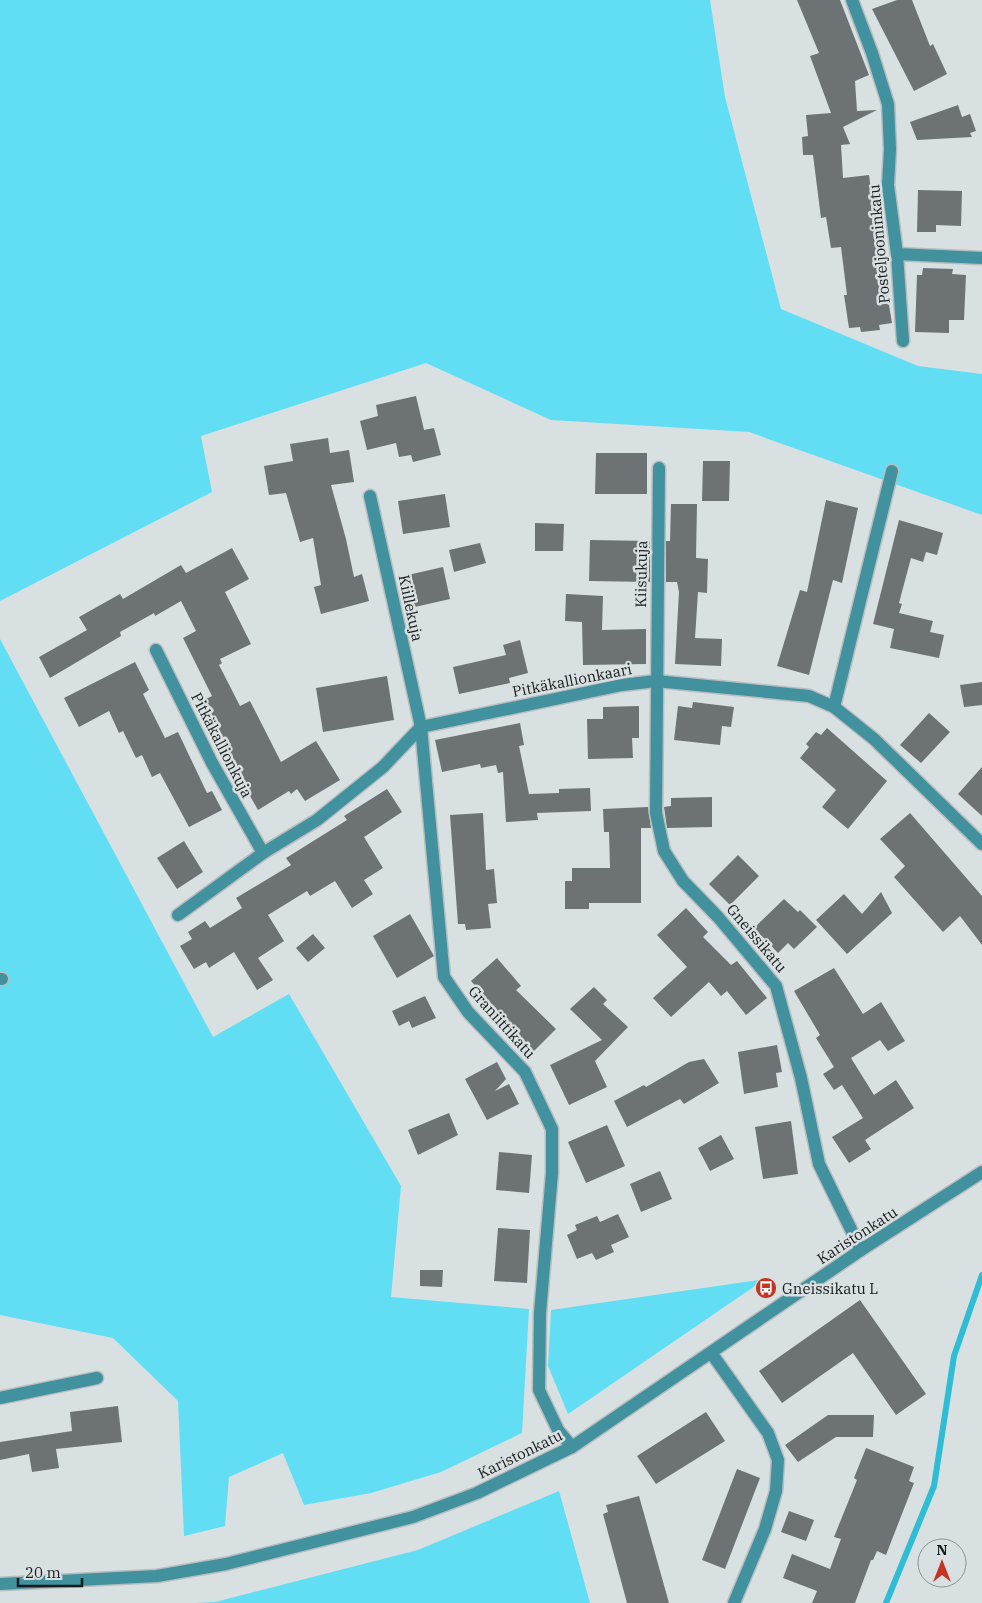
<svg xmlns="http://www.w3.org/2000/svg" width="982" height="1603" font-family="'IBM Plex Serif',serif">
	<style>
		.green { fill: #62def4 }
		.lines { fill: none; stroke-linecap: round; stroke-linejoin: round }
		.stream { stroke: #2ebdd4; stroke-width: 6 }
		.building { fill: #6d7374 }
		.minor-casing { stroke: #b6bdbe; stroke-width: 15 }
		.minor { stroke: #41919f; stroke-width: 12 }
		.labels { text-anchor: middle; dominant-baseline: central; stroke-width: 5; stroke-linejoin: round; paint-order: stroke }
		.street-label { font-size: 15px; fill: #191b1c; stroke: #d9e0e1 }
		.poi-label { font-size: 15px; fill: #191b1c; stroke: #d9e0e1; text-anchor: start }
	</style>
	<rect width="100%" height="100%" fill="#d9e0e1"/>
	<!-- green -->
	<g class="green">
		<path d="M0 0H710L725 97 781 309 918 366 982 374V515L749 432 551 420 426 363 201 436 212 492 0 601Z"/>
		<path d="M0 639 213 1037 289 994 401 1186 391 1297 529 1309 522 1433 441 1472 371 1493 304 1505 283 1453 229 1477 225 1526 184 1536 178 1401 113 1338 0 1315Z"/>
		<path d="M765 1279 568 1414 548 1366 551 1310Z"/>
		<path d="M559 1491 590 1603H195L215 1602 418 1550Z"/>
	</g>
	<g class="lines">
		<!-- stream -->
		<path class="stream" d="M886 1603 934 1486 954 1356 982 1275"/>
	</g>
	<!-- building -->
	<g class="building">
		<path d="M797 0H840L869 75 855 81 857 111 877 110 843 127 850 144 841 145 843 178 869 175 876 228 892 323 879 325 880 330 861 332 860 327 849 328 844 295H847L841 247 831 248 826 217 821 218 813 155H803L802 137 808 136 806 115 831 113 810 56 819 53Z"/>
		<path d="M897 0H912L930 46 933 44 947 74 914 91 872 9Z"/>
		<path d="M958 105 962 117 970 114 976 131 970 133 972 137 917 140 910 122Z"/>
		<path d="M918 190 962 191 961 226 936 225V232H917Z"/>
		<path d="M923 268 953 269 952 274 966 275 964 320H949V333L915 332 917 275H922Z"/>
		<path d="M416 396 424 430 434 428 441 455 413 462 411 455 399 457 396 443 367 450 360 421 378 416 376 405Z"/>
		<path d="M328 438 330 453 349 450 354 482 331 485 346 539 354 577 362 574 369 601 321 614 314 587 321 585 313 538 300 542 286 493 269 495 264 466 293 461 290 444Z"/>
		<path d="M596 453H647V494H595Z"/>
		<path d="M703 461H730L729 501H702Z"/>
		<path d="M445 494 450 527 403 534 398 501Z"/>
		<path d="M826 500 858 508 842 583 833 580 809 675 777 666 800 590 807 592Z"/>
		<path d="M671 504H697L696 558 708 559 707 593 698 592 695 638 722 639 721 666 675 664 679 592 677 582H666V541H670Z"/>
		<path d="M899 520 943 533 937 555 926 552 923 562 911 558 899 603 902 604 899 613 933 621 930 632 944 635 939 658 890 648 894 629 873 624Z"/>
		<path d="M535 523 564 524 563 551H535Z"/>
		<path d="M590 540 650 541V582L589 581Z"/>
		<path d="M480 543 486 563 454 572 449 550Z"/>
		<path d="M232 548 249 579 225 592 251 644 220 659 222 663 219 665 240 706 250 701 281 762 316 741 340 780 305 801 297 789 291 794 289 791 258 810 241 780 243 778 212 716 208 718 200 702 212 696 183 638 196 631 181 601 155 616 154 613 120 632 121 636 50 678 39 657 87 630 79 617 120 594 123 599 181 565 186 573Z"/>
		<path d="M443 567 450 599 406 609 399 577Z"/>
		<path d="M566 594 603 596 602 630 646 629V664L583 665 582 622 565 621Z"/>
		<path d="M520 640 528 673 509 678 510 683 459 694 453 667 506 655 503 645Z"/>
		<path d="M135 662 149 690 143 694 165 738 178 732 207 793 212 791 222 810 189 827 160 773 152 777 142 755 136 758 123 731 119 733 109 711 79 727 64 698Z"/>
		<path d="M387 676 394 720 323 732 316 688Z"/>
		<path d="M982 682V705L964 707 960 685Z"/>
		<path d="M693 702 734 707 731 727 722 726 720 745 674 740 678 706 692 708Z"/>
		<path d="M639 706V738H632L633 758 588 759 587 719H603V707Z"/>
		<path d="M929 713 950 732 921 763 900 745Z"/>
		<path d="M520 723 524 745 519 746 529 794 559 793V789L590 788 591 811 537 813 538 820 506 822 503 772 498 773 496 765 481 768 480 764 442 772 435 740Z"/>
		<path d="M827 728 887 781 848 829 822 807 836 790 800 758 809 747 806 744 816 732 821 735Z"/>
		<path d="M982 767V816L958 794Z"/>
		<path d="M387 789 402 812 364 837 383 868 364 880 373 894 352 908 335 881 310 896 307 891 268 915 284 941 258 958 273 980 257 990 234 952 209 968 206 962 194 969 180 946 192 939 188 932 205 921 210 928 242 908 236 898 291 865 286 858 347 820 344 816Z"/>
		<path d="M712 797V827L667 828 664 807 671 806V798Z"/>
		<path d="M648 807 651 828H641V903H589V909H565V881H572V868H610L609 832H604L603 809Z"/>
		<path d="M483 813 486 870 494 869 497 903 488 904 491 928 466 930 465 924H458L450 815Z"/>
		<path d="M910 813 982 896V945L960 916 943 932 894 877 905 866 880 839Z"/>
		<path d="M184 841 203 872 177 889 157 858Z"/>
		<path d="M738 855 759 876 730 905 709 884Z"/>
		<path d="M881 892 892 913 847 954 816 920 844 894 862 914Z"/>
		<path d="M784 899 798 912 800 910 817 927 794 949 788 943 778 953 754 928Z"/>
		<path d="M686 908 708 932 703 937 731 965 737 961 767 998 746 1015 727 991 721 996 709 982 671 1017 653 998 687 967 657 935Z"/>
		<path d="M410 914 434 956 397 978 373 936Z"/>
		<path d="M313 934 325 948 308 962 296 948Z"/>
		<path d="M497 958 521 986 516 990 556 1029 529 1056 510 1038V1031L502 1024 506 1020 471 981Z"/>
		<path d="M834 968 863 1014 881 1002 905 1041 888 1051 880 1040 851 1058 874 1095 896 1080 914 1108 865 1140 871 1149 849 1163 832 1137 863 1118 842 1085 834 1090 823 1074 834 1067 816 1038 820 1035 794 991Z"/>
		<path d="M594 987 607 1000 603 1004 628 1027 595 1061 607 1087 569 1105 550 1065 602 1040 570 1009Z"/>
		<path d="M425 996 436 1018 412 1028 409 1021 399 1026 392 1011Z"/>
		<path d="M777 1045 782 1072 776 1073 778 1087 744 1094 738 1052Z"/>
		<path d="M704 1059 719 1083 684 1104 680 1099 627 1127 614 1101 644 1085 646 1087 689 1062Z"/>
		<path d="M497 1062 506 1079 495 1091 509 1084 519 1104 487 1120 465 1079Z"/>
		<path d="M449 1113 458 1135 418 1155 408 1130Z"/>
		<path d="M791 1121 798 1174 763 1179 755 1127Z"/>
		<path d="M607 1125 625 1166 586 1183 568 1142Z"/>
		<path d="M721 1135 734 1159 710 1171 698 1148Z"/>
		<path d="M499 1152 532 1155 529 1193 496 1190Z"/>
		<path d="M660 1171 672 1199 641 1212 630 1184Z"/>
		<path d="M618 1214 629 1237 611 1245 614 1252 596 1260 592 1253 577 1259 567 1235 577 1230 575 1225 597 1216 600 1222Z"/>
		<path d="M498 1228 530 1230 527 1283 494 1281Z"/>
		<path d="M420 1270H443L442 1287 420 1286Z"/>
		<path d="M860 1300 926 1394 896 1415 853 1353 782 1403 759 1371Z"/>
		<path d="M118 1406 122 1442 56 1449 59 1468 32 1472 29 1454 0 1460V1442L72 1431 70 1412Z"/>
		<path d="M706 1412 725 1441 656 1484 637 1456Z"/>
		<path d="M828 1415H874L873 1437H836L798 1462 785 1445Z"/>
		<path d="M866 1448 914 1467 909 1481 914 1483 886 1555 877 1551 873 1560H871L855 1603H812L817 1591 783 1578 792 1554 830 1569 841 1539 834 1537 857 1480 854 1478Z"/>
		<path d="M737 1469 760 1478 725 1569 702 1560Z"/>
		<path d="M639 1496 669 1603H627L603 1514 608 1512 606 1505Z"/>
		<path d="M789 1511 814 1520 806 1541 781 1532Z"/>
	</g>
	<g class="lines">
		<!-- minor casing -->
		<g class="minor-casing">
			<g id="minor">
				<path d="M852 0 872 53 888 104 890 149 888 185 897 254 903 341"/>
				<path d="M897 254 982 258"/>
				<path d="M659 468 656 813 664 851 683 881 718 917 776 986 801 1078 819 1164 861 1250"/>
				<path d="M370 496 421 727 444 977 468 1012 525 1072 552 1129V1173L540 1313 539 1390 558 1430 572 1447"/>
				<path d="M156 650 212 763 263 853"/>
				<path d="M834 707 892 471"/>
				<path d="M178 915 263 853 317 820 383 767 421 727 622 685 656 681 809 696 834 707 874 739 982 844"/>
				<path d="M0 979H2"/>
				<path d="M712 1354 768 1433 778 1460 776 1491 765 1529 734 1603"/>
				<path d="M0 1398 97 1378"/>
				<path d="M0 1584 157 1576 226 1564 413 1517 477 1493 572 1447 861 1250 982 1172"/>
			</g>
		</g>
		<!-- minor -->
		<use href="#minor" class="minor"/>
	</g>
	<!-- icons -->
	<defs>
		<g id="bus-disc" transform="scale(1.125)"><circle r="9.5" fill="#c23623" stroke="#d9e0e1"/><path d="M-5-6H5V4H4V6H2V4H-2V6H-4V4H-5ZM-3.5-4V0h7V-4ZM-3.5 1.2v1.5H-2V1.2ZM2 1.2v1.5H3.5V1.2Z" fill="#fff"/></g>
	</defs>
	<g fill-rule="evenodd">
		<use href="#bus-disc" x="766" y="1288"/>
	</g>
	<g class="labels">
		<!-- street labels -->
		<g class="street-label">
			<text transform="translate(879 244) rotate(-95)">Posteljooninkatu</text>
			<text transform="translate(641 574) rotate(-89)">Kiisukuja</text>
			<text transform="translate(411 608) rotate(78)">Kiillekuja</text>
			<text transform="translate(572 680) rotate(-11)">Pitkäkallionkaari</text>
			<text transform="translate(222 745) rotate(63)">Pitkäkallionkuja</text>
			<text transform="translate(757 938) rotate(50)">Gneissikatu</text>
			<text transform="translate(502 1022) rotate(48)">Graniittikatu</text>
			<text transform="translate(857 1235) rotate(-33)">Karistonkatu</text>
			<text transform="translate(520 1454) rotate(-26)">Karistonkatu</text>
		</g>
		<!-- poi labels -->
		<g class="poi-label">
			<text x="782" y="1288">Gneissikatu L</text>
		</g>
	</g>
	<!-- north arrow -->
	<g transform="translate(942 1563)"><circle r="24" fill="#d9e0e1" stroke="#8c9192"/>
	<path d="M0-4L9 19L0 12L-9 19Z" fill="#c23623"/>
	<text y="-8" font-size="14" font-weight="bold" text-anchor="middle" fill="#191b1c">N</text>
	</g>
	<!-- scale -->
	<path d="M18 1578v8h64v-8" fill="none" stroke="#191b1c" stroke-width="2.5"/>
	<text x="25" y="1578" font-size="15" fill="#191b1c" stroke="#d9e0e1" stroke-width="4" paint-order="stroke">20 m</text>
</svg>
